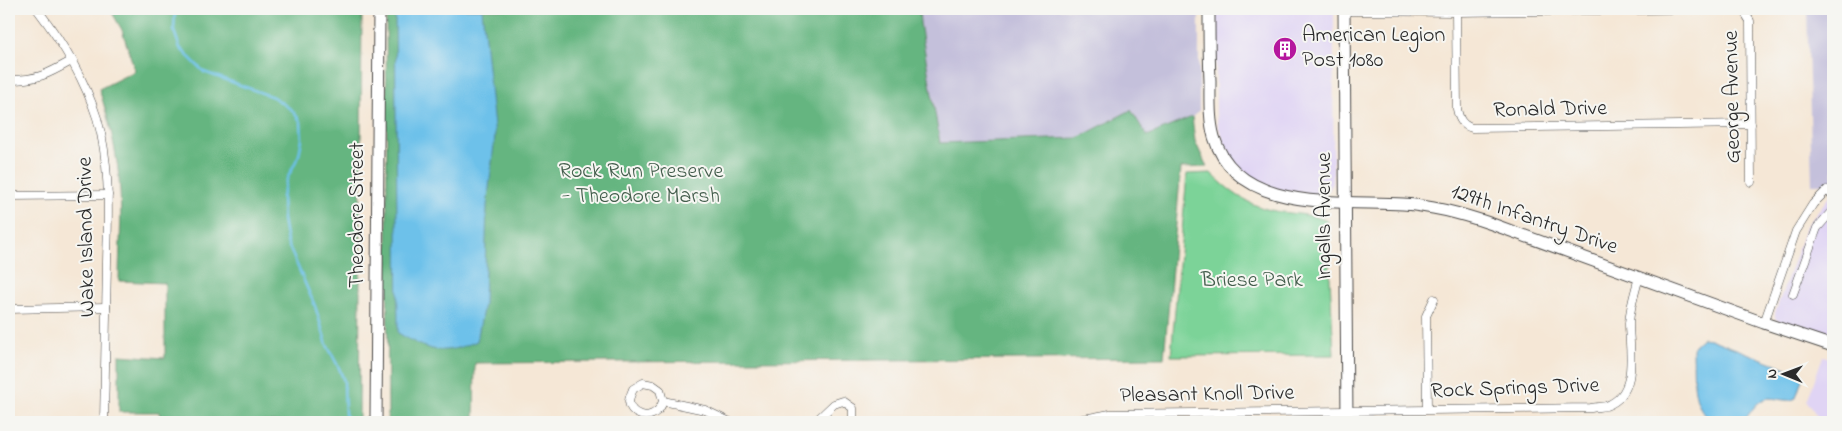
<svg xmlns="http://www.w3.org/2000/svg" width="1842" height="431" font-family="'Indie Flower',sans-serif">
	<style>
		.built { fill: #e0d4f4 }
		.industrial { fill: #c4c0db }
		.green { fill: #7cd398; stroke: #547f62 }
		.forest { fill: #65b580; stroke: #487056 }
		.water { fill: #6dc1ea; stroke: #4c768a }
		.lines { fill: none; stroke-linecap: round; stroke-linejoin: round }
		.stream { stroke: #6dc1ea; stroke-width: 2.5 }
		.street-casing { stroke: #494745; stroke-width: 9 }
		.secondary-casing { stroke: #494745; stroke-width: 13 }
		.street { stroke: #fff; stroke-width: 8 }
		.secondary { stroke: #fff; stroke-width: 11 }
		.labels { text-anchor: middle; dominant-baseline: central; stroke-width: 4; stroke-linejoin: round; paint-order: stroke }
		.poi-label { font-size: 22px; fill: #2b2b2b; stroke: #f6f6f2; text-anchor: start }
		.street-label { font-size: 22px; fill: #2b2b2b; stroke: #f6f6f2 }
		.park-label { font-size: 22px; fill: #435d4c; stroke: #f6f6f2 }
	</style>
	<rect width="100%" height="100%" fill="#f6f6f2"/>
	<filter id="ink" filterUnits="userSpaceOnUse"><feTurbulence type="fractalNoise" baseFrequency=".02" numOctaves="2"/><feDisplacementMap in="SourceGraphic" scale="10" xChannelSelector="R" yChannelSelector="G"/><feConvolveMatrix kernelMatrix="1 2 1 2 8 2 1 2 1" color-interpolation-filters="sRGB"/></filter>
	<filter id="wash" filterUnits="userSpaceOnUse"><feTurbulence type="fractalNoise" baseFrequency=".0096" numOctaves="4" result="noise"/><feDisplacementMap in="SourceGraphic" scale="20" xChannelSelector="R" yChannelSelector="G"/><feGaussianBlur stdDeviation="1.12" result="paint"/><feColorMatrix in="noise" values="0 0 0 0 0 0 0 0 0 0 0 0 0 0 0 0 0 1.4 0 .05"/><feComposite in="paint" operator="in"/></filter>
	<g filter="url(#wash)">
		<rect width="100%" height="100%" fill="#f5e7d6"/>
		<!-- built -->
		<g class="built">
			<path d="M1216 9H1334L1333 181 1330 189 1325 193 1317 195 1273 190 1248 177 1236 165 1228 153 1218 126 1216 112Z"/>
			<path d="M1833 192V341L1779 322 1775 318V313L1806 226Z"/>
			<path d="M1823 356 1833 359V422H1821L1807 401Z"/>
		</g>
		<!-- industrial -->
		<g class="industrial">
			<path d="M919 9H1199V111L1192 117 1147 136 1131 110 1078 138 940 143 920 23Z"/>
			<path d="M1807 9H1833V184H1812Z"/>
		</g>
		<!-- green -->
		<path class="green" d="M1211 173C1228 190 1246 204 1270 210 1289 214 1309 213 1327 221L1334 355 1171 356 1187 174Z"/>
		<!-- forest -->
		<g class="forest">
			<path d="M110 9H362L359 422H161L159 412H119V355L165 358V283L119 281C119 251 122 221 120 191 118 156 110 123 99 89L135 71 122 30Z"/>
			<path d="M386 9H919L920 23 940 143 1078 138 1131 110 1147 136 1192 117 1195 141 1207 167 1181 168 1164 358 475 363 474 422H388Z"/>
		</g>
		<!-- water -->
		<g class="water">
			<path d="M395 9H482L495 136 487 206 484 304 477 341C442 356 430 352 398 333Z"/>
			<path d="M1702 338 1710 339 1802 374 1803 376 1796 398C1785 405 1771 393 1761 401 1753 406 1749 416 1742 422 1735 422 1726 424 1719 422 1689 416 1694 372 1693 349L1695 344Z"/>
		</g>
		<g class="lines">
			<!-- stream -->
			<path class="stream" d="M175 9 174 31 180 48 204 72 273 97 292 110 301 122 302 139 299 155 286 181 282 197 283 219 287 242 315 306 327 345 339 368 344 381 345 414 350 422"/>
		</g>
	</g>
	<g filter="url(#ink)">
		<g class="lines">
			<!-- street casing -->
			<g class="street-casing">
				<g id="street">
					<path d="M37 9C63 43 84 77 97 118 111 165 108 214 107 262 106 316 105 369 104 422"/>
					<path d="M1739 9 1745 13 1750 21 1751 182"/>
					<path d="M1344 11 1456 12 1715 9"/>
					<path d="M1456 12 1457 109C1459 119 1462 125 1472 128L1751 124"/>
					<path d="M9 80C38 80 48 74 73 60"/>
					<path d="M9 196 108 195"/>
					<path d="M1793 294 1817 228 1833 210"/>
					<path d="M9 309 106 307"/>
					<path d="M1764 323 1796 231 1813 204 1827 190 1833 196"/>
					<path d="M643 383 653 385 660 390 663 401C662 404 660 409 657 411 647 420 630 415 629 401 629 398 632 392 633 389Z"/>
					<path d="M663 401 705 410 730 422"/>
					<path d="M1427 409 1426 316 1434 299"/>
					<path d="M815 422 834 404 843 401 853 408V422"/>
					<path d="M1068 422 1110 414 1591 408C1596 407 1602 407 1606 406 1640 394 1629 349 1629 323 1630 307 1635 292 1639 277"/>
				</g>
			</g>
			<!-- secondary casing -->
			<g class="secondary-casing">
				<g id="secondary">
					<path d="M1209 9C1209 33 1209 57 1210 81 1210 100 1209 119 1214 137 1237 214 1342 200 1403 204 1434 206 1463 214 1492 224L1764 323 1833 346"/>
					<path d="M1344 9 1347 422"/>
					<path d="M376 422 379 9"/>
				</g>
			</g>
			<!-- street -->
			<use href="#street" class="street"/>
			<!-- secondary -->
			<use href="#secondary" class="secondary"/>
		</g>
	</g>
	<!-- icons -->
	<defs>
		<g id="building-disc" transform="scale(1.25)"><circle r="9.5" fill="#b5179e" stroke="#f6f6f2"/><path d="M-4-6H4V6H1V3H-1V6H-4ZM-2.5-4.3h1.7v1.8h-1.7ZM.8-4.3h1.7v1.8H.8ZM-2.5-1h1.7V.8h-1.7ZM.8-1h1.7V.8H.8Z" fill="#fff"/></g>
	</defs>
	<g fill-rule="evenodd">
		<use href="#building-disc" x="1285" y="49"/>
	</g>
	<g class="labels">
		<!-- poi labels -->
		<g class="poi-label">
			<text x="1302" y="36">American Legion<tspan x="1302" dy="25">Post 1080</tspan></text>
		</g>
		<!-- street labels -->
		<g class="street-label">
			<text transform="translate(1733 97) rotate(-91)">George Avenue</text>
			<text transform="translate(1550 110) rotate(-1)">Ronald Drive</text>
			<text transform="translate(358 215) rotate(-90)">Theodore Street</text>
			<text transform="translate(1325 216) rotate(-90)">Ingalls Avenue</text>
			<text transform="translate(1534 220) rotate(19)">129th Infantry Drive</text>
			<text transform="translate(87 237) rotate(-91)">Wake Island Drive</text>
			<text transform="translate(1515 389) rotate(-2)">Rock Springs Drive</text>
			<text transform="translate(1207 395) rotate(-1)">Pleasant Knoll Drive</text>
		</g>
		<!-- park labels -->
		<g class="park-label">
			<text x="641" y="172">Rock Run Preserve<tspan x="641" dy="25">- Theodore Marsh</tspan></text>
			<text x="1252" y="281">Briese Park</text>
		</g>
	</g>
	<!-- margin -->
	<rect width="1842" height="431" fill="none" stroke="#f6f6f2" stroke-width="30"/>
	<!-- north arrow -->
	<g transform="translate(1784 374) rotate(271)" stroke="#f6f6f2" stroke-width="4" paint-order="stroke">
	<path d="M0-4L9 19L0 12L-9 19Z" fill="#2b2b2b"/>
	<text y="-8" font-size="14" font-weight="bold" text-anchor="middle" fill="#2b2b2b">N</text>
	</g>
</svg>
